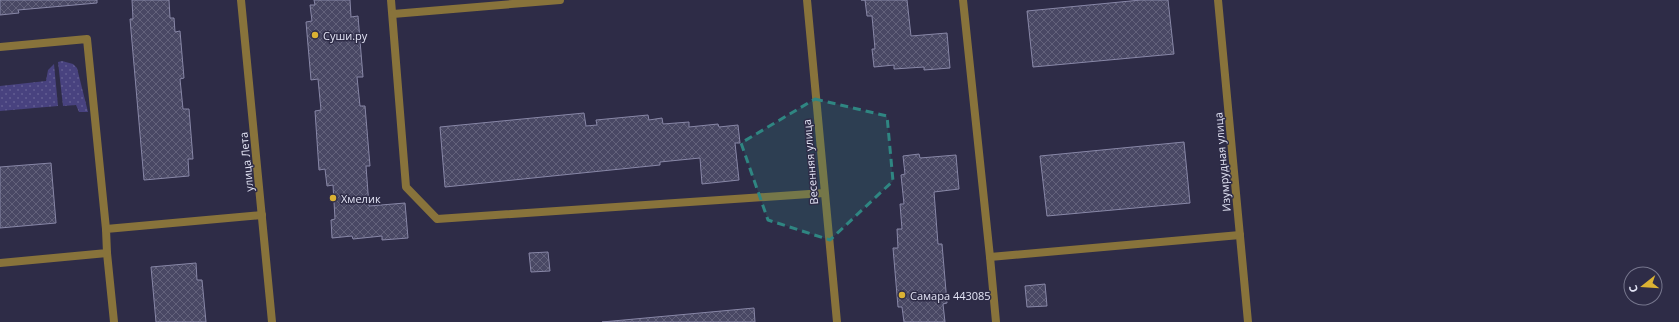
<svg xmlns="http://www.w3.org/2000/svg" width="1679" height="322" font-family="'Open Sans',sans-serif">
	<style>
		.green { fill: url(#green-dots) }
		.building { fill: url(#building-cross-hatch); stroke: #8887a7 }
		.lines { fill: none; stroke-linecap: round; stroke-linejoin: round }
		.lane { stroke: #88733b; stroke-width: 8 }
		.street { stroke: #88733b; stroke-width: 8 }
		.marked { fill: #2f8682; fill-opacity: 0.2; stroke: #2f8682; stroke-width: 3; stroke-dasharray: 8 5; stroke-linejoin: round }
		.poi-dot { fill: #dbb233; stroke: #2e2c47; stroke-width: 1.5 }
		.labels { text-anchor: middle; dominant-baseline: central; stroke-width: 3; stroke-linejoin: round; paint-order: stroke }
		.poi-label { font-size: 11px; fill: #e3e4f5; stroke: #2e2c47; text-anchor: start }
		.street-label { font-size: 11px; fill: #e3e4f5; stroke: #2e2c47 }
	</style>
	<defs>
		<pattern id="green-dots" width="8" height="8" patternUnits="userSpaceOnUse"><rect width="8" height="8" fill="#48427f"/><path d="M2 2h.1M6 6h.1" fill="none" stroke="#625d92" stroke-width="1.8" stroke-linecap="round"/></pattern>
		<pattern id="building-cross-hatch" width="8" height="8" patternUnits="userSpaceOnUse"><rect width="8" height="8" fill="#494864"/><path d="M0 0l8 8M0 8l8-8" fill="none" stroke="#63627b"/></pattern>
	</defs>
	<rect width="100%" height="100%" fill="#2e2c47"/>
	<!-- green -->
	<g class="green">
		<path d="M62 61 73 64 77 68 88 112H79L76 105 63 106 58 62Z"/>
		<path d="M54 64 58 106 0 111V86L46 81 48 70Z"/>
	</g>
	<!-- building -->
	<g class="building">
		<path d="M0 0H97V3L18 10 19 13 0 15Z"/>
		<path d="M132 0H169L170 18H174L175 32 180 31 184 78 180 79 183 109H189L193 159H188L189 176 144 180 130 19H133Z"/>
		<path d="M314 0H350L351 17 358 16 363 77H357L360 106H365L370 166H366L369 206 405 203 408 238 382 240V236L353 239 352 236 332 238 331 220 335 219 333 185 327 186 325 169 319 170 315 111 321 110 318 79 311 80 306 22 312 21 310 5H315Z"/>
		<path d="M861 0H907L911 36 947 33 950 68 924 70V67L894 69V65L874 67 872 49H875L872 16H867L865 0Z"/>
		<path d="M1141 0H1168L1174 54 1033 67 1027 11Z"/>
		<path d="M584 113 586 126 597 125 596 120 648 115 649 120 662 118 663 124 689 122V127L718 124 719 127 738 125 740 143H735L739 180 702 184 700 158 660 162V165L445 187 440 127Z"/>
		<path d="M1184 142 1190 203 1047 216 1040 156Z"/>
		<path d="M919 154 920 158 956 155 959 189 934 192 938 244H942L947 303 943 304 945 322H904L902 307H898L893 248H898L897 229H902L900 204H904L901 175 905 174 903 156Z"/>
		<path d="M51 163 56 223 0 228V167Z"/>
		<path d="M548 252 550 271 531 272 529 253Z"/>
		<path d="M196 263 197 280H202L206 322H156L151 267Z"/>
		<path d="M1045 284 1047 306 1027 307 1025 286Z"/>
		<path d="M754 308 755 322H602Z"/>
	</g>
	<g class="lines">
		<!-- lane -->
		<g class="lane">
			<path d="M391 0 406 187 437 219 824 193"/>
			<path d="M963 0 990 257 996 322"/>
			<path d="M393 14 560 0"/>
			<path d="M0 47 87 39 106 229"/>
			<path d="M107 253 114 322"/>
			<path d="M990 257 1240 235"/>
			<path d="M0 263 107 253 106 229 262 215"/>
		</g>
		<!-- street -->
		<g class="street">
			<path d="M241 0 272 322"/>
			<path d="M807 0 837 322"/>
			<path d="M1218 0 1248 322"/>
		</g>
	</g>
	<!-- marked area -->
	<path class="marked" d="M815 99 887 116 893 181 830 240 768 220 741 143Z"/>
	<!-- markers -->
	<g class="poi-dot">
		<circle cx="315" cy="35" r="4"/>
		<circle cx="333" cy="198" r="4"/>
		<circle cx="902" cy="295" r="4"/>
	</g>
	<g class="labels">
		<!-- poi labels -->
		<g class="poi-label">
			<text x="323" y="35">Суши.ру</text>
			<text x="341" y="198">Хмелик</text>
			<text x="910" y="295">Самара 443085</text>
		</g>
		<!-- street labels -->
		<g class="street-label">
			<text transform="translate(246 162) rotate(-96)">улица Лета</text>
			<text transform="translate(810 162) rotate(-95)">Весенняя улица</text>
			<text transform="translate(1222 162) rotate(-95)">Изумрудная улица</text>
		</g>
	</g>
	<!-- north arrow -->
	<g transform="translate(1643 286) rotate(253)"><circle r="19" fill="#2e2c47" stroke="#76768d"/>
	<path d="M0-3L7 15L0 10L-7 15Z" fill="#dbb233"/>
	<text y="-6" font-size="11" font-weight="bold" text-anchor="middle" fill="#e3e4f5">С</text>
	</g>
</svg>
